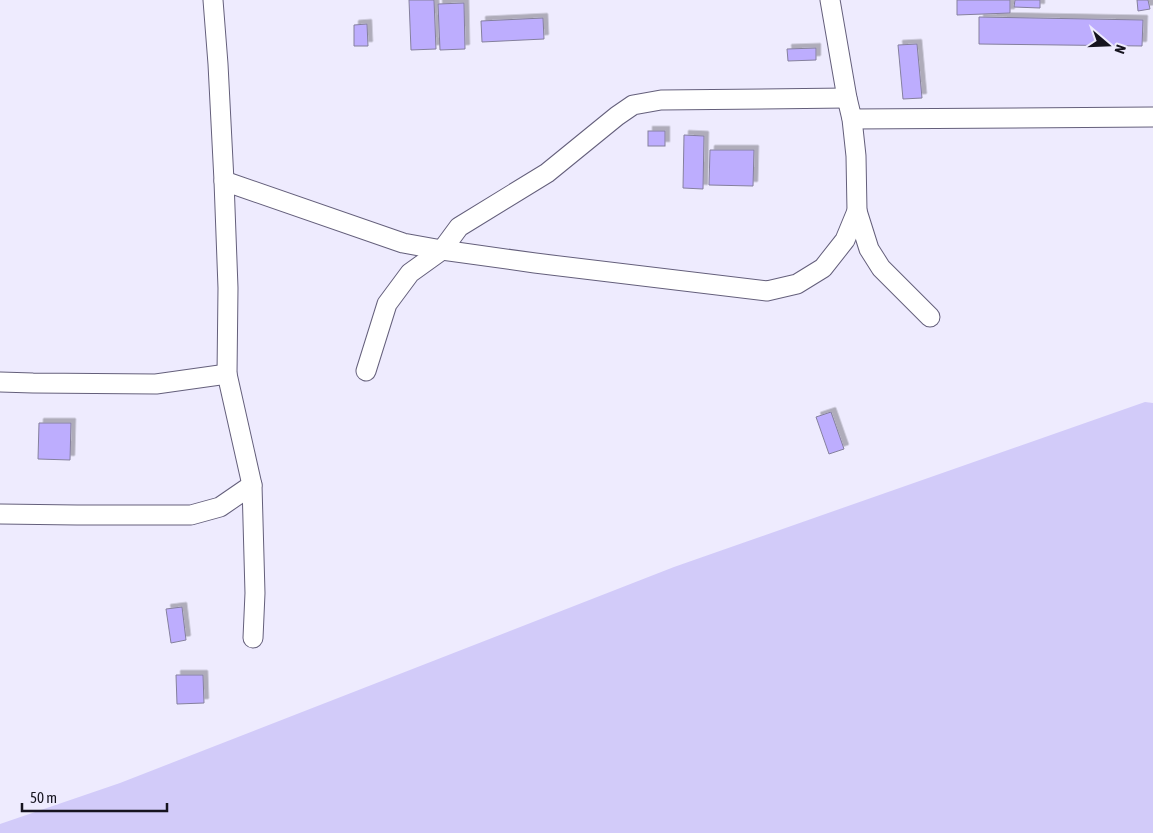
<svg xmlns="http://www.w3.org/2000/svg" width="1153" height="833" font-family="'Asap Condensed',sans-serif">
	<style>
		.green { fill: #d2cbf9 }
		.building { fill: #bdadfe; stroke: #85809d; filter: url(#shadow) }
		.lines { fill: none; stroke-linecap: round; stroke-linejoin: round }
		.minor-casing { stroke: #645f7b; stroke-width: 21 }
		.minor { stroke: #fff; stroke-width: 19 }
	</style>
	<defs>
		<filter id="shadow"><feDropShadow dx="4.5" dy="-4.5" stdDeviation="0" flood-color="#0004"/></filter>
	</defs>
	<rect width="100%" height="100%" fill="#eeebfe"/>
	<!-- green -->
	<path class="green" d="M1145 402 1153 403V833H0V824L120 783 674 567Z"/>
	<!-- building -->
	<g class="building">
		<path d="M409 0H434L436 49 411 50Z"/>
		<path d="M957 0H1010V13L957 15Z"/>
		<path d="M1015 0H1040V8L1014 7Z"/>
		<path d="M1137 0H1148L1150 9 1138 11Z"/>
		<path d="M464 3 465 49 440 50 438 4Z"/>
		<path d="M979 17 1143 20 1142 46 979 44Z"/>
		<path d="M543 18 544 39 482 42 481 21Z"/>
		<path d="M367 24 368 46H354V25Z"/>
		<path d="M917 44 922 98 903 99 898 45Z"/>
		<path d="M816 48V60L788 61 787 49Z"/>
		<rect x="648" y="131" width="17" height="15"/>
		<path d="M684 135 704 136 703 189 683 188Z"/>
		<path d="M710 150H754L753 186 709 185Z"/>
		<path d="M831 412 844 449 829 454 816 417Z"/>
		<path d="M39 423H71L70 460 38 459Z"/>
		<path d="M182 607 186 640 171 643 166 609Z"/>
		<path d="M176 675H203L204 703 177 704Z"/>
	</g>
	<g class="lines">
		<!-- minor casing -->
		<g class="minor-casing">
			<g id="minor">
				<path d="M213 0 218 64 224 181 228 288 227 374 252 485 255 593 253 638"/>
				<path d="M852 119 1153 117"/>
				<path d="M224 181 403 243 442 250 535 263 767 291 797 284 823 268 845 240 857 211 856 156 852 119 847 98 830 0"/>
				<path d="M857 211 869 249 881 268 930 317"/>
				<path d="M366 371 387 304 410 273 442 250 459 227 547 173 617 116 633 105 661 100 847 98"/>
				<path d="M0 382 33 383 156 384 227 374"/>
				<path d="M0 514 77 515H191L220 507 252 485"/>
			</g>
		</g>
		<!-- minor -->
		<use href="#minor" class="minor"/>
	</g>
	<!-- north arrow -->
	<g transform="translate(1108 45) rotate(109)" stroke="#eeebfe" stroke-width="4" paint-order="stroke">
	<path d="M0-4L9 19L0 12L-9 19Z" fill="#16141f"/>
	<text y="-8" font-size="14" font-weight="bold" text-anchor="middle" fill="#16141f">N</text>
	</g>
	<!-- scale -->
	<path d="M22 803v8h145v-8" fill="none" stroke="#16141f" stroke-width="2.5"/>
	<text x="30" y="803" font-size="15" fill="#16141f" stroke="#eeebfe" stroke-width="4" paint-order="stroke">50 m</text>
</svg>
